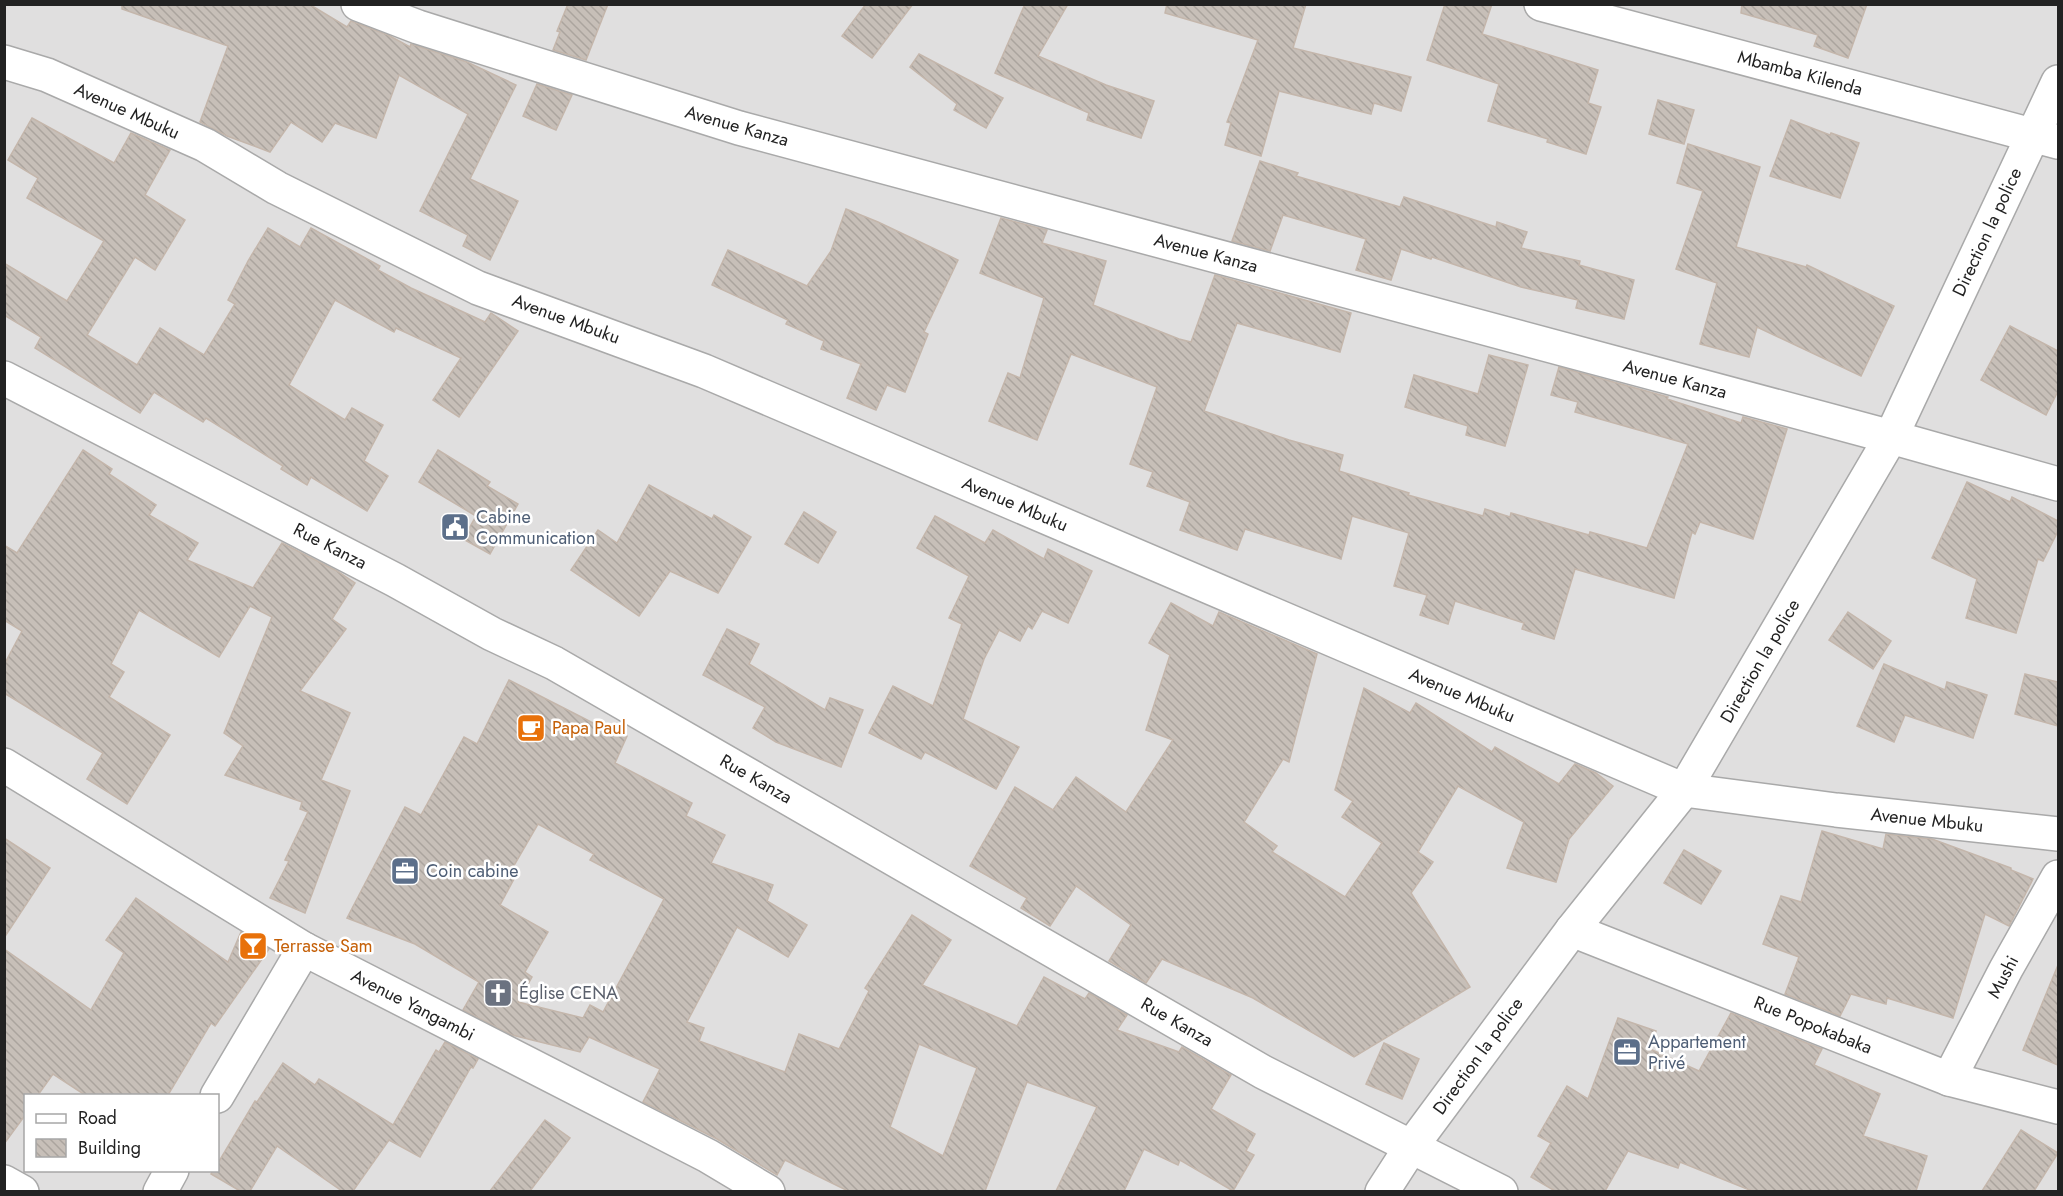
<svg xmlns="http://www.w3.org/2000/svg" width="2063" height="1196" font-family="Jost,sans-serif">
	<style>
		.residential { fill: #e0dfdf; fill-rule: evenodd }
		.building { fill: url(#building-back-hatch); stroke: #c4b6ab; stroke-width: 1.5; fill-rule: evenodd }
		.lines { fill: none; stroke-linecap: round; stroke-linejoin: round }
		.minor-casing { stroke: #a9a9a9; stroke-width: 36 }
		.minor { stroke: #fff; stroke-width: 33 }
		.labels { text-anchor: middle; dominant-baseline: central; stroke-width: 5; stroke-linejoin: round; paint-order: stroke }
		.street-label { font-size: 18px; fill: #222; stroke: #fff }
		.service-label { font-size: 18px; fill: #4e5e75; stroke: #fff; text-anchor: start }
		.food-label { font-size: 18px; fill: #c56008; stroke: #fff; text-anchor: start }
		.worship-label { font-size: 18px; fill: #5b616d; stroke: #fff; text-anchor: start }
	</style>
	<defs>
		<pattern id="building-back-hatch" width="6" height="6" patternUnits="userSpaceOnUse" patternTransform="scale(1.5)"><rect width="6" height="6" fill="#c7bfb8"/><path d="M-1 5l2 2M0 0l6 6M5-1l2 2" fill="none" stroke="#aba49e"/></pattern>
	</defs>
	<rect width="100%" height="100%" fill="#f2efe9"/>
	<!-- residential -->
	<path class="residential" d="M5 5H2058V1191L5 1192ZM26 1096H218V1170H26Z"/>
	<!-- building -->
	<g class="building">
		<path d="M122 4H309L347 27 351 21 388 35 410 47 411 44 467 62 516 85 470 179 518 201 490 260 463 246 468 235 420 211 468 114 399 75 376 138 335 123 322 142 291 122 270 152 227 136 200 122 228 46 122 9Z"/>
		<path d="M568 4H608L586 60 553 50 560 32 557 31Z"/>
		<path d="M866 4H913L872 58 842 36Z"/>
		<path d="M1025 4H1068L1038 56 1106 85 1154 101 1141 138 1087 120 1089 113 995 73Z"/>
		<path d="M1167 4H1306L1293 48 1411 77 1401 111 1374 103 1371 114 1279 91 1261 156 1225 145 1231 123 1227 122 1258 40 1165 13Z"/>
		<path d="M1445 4H1492L1482 34 1598 70 1588 103 1601 107 1586 154 1547 142 1548 139 1488 121 1499 84 1427 60Z"/>
		<path d="M1742 4H1867L1848 58 1814 46 1818 35 1741 13Z"/>
		<path d="M919 54 1003 98 986 128 954 110 957 104 910 67Z"/>
		<path d="M537 84 572 95 556 130 523 116Z"/>
		<path d="M1658 100 1694 110 1684 144 1649 134Z"/>
		<path d="M32 118 114 163 131 133 170 150 145 195 185 220 155 270 135 257 87 335 137 365 160 328 204 355 235 304 228 300 248 261 268 228 300 247 311 228 380 266 378 270 411 288 485 322 491 313 518 331 459 417 433 400 461 358 396 328 394 332 335 300 289 385 345 420 352 408 383 425 364 461 388 476 367 511 311 477 307 485 281 469 283 466 206 418 203 422 154 392 140 413 35 348 41 337 4 315V263L67 301 104 241 27 198 38 178 8 160Z"/>
		<path d="M1791 120 1830 135 1831 133 1859 143 1840 198 1770 176Z"/>
		<path d="M1688 144 1760 167 1736 247 1806 267 1807 265 1894 306 1861 376 1757 327 1749 357 1700 344 1717 283 1676 269 1703 191 1677 183Z"/>
		<path d="M1260 161 1298 173 1296 176 1400 207 1404 197 1496 227 1497 222 1527 232 1521 248 1580 261 1579 265 1634 280 1624 319 1576 308 1578 300 1521 287 1432 257 1431 259 1401 249 1391 280 1356 270 1366 239 1283 215 1270 251 1232 241Z"/>
		<path d="M846 209 878 222 958 260 924 332 928 334 905 392 887 385 876 410 847 398 861 364 821 349 824 341 786 324 788 320 712 285 728 250 807 286 831 251Z"/>
		<path d="M1001 218 1047 230 1042 243 1106 261 1093 305 1179 339 1191 342 1215 275 1351 313 1340 352 1237 323 1204 411 1289 440 1343 455 1339 471 1409 493 1408 495 1483 516 1485 509 1510 517 1511 513 1589 535 1590 532 1647 548 1688 444 1575 412 1578 402 1551 395 1559 367 1668 397 1667 399 1741 423 1743 417 1787 429 1753 539 1700 522 1695 534 1692 532 1674 598 1575 569 1554 639 1522 629 1524 623 1455 601 1448 624 1420 615 1427 595 1394 586 1409 533 1352 516 1341 559 1245 529 1237 550 1180 530 1190 502 1147 486 1153 472 1130 464 1157 387 1071 354 1037 440 989 421 1008 373 1020 378 1044 298 980 273Z"/>
		<path d="M2010 326 2058 351V391L2046 415 1981 380Z"/>
		<path d="M1489 355 1528 365 1505 446 1466 435 1468 426 1405 407 1414 375 1478 394Z"/>
		<path d="M83 450 112 469 109 474 156 505 149 515 198 543 187 560 253 588 282 543 337 571 355 583 332 619 346 629 300 691 350 713 321 780 350 791 305 913 270 898 289 861 285 860 308 812 300 809 302 802 225 775 243 746 224 733 272 617 250 606 219 657 139 610 111 664 124 672 109 697 170 735 127 804 87 779 103 753 4 693V665L22 631 4 620V545L17 553Z"/>
		<path d="M438 450 490 482 487 486 518 504 490 554 463 539 476 516 419 482Z"/>
		<path d="M1967 482 2010 502 2012 497 2058 521V531L2043 561 2038 559 2016 633 1966 618 1977 579 1932 558Z"/>
		<path d="M649 485 712 519 714 515 751 537 718 593 670 571 639 616 571 570 598 530 617 543Z"/>
		<path d="M804 512 836 532 818 563 785 544Z"/>
		<path d="M935 516 985 543 993 530 1044 559 1048 549 1092 571 1068 623 1042 611 1032 629 1028 626 1020 641 999 630 984 659 963 719 1019 747 996 789 925 752 921 759 869 733 893 686 933 706 962 624 949 618 969 576 917 548Z"/>
		<path d="M1171 603 1213 626 1219 612 1317 654 1289 762 1283 759 1244 822 1277 846 1272 852 1345 897 1382 843 1342 817 1353 801 1335 790 1364 688 1410 713 1416 703 1492 752 1495 747 1559 784 1575 764 1596 773 1613 786 1569 839 1556 882 1507 868 1524 822 1458 786 1418 852 1433 862 1411 893 1470 987 1354 1057 1253 998 1162 959 1146 983 1109 961 1131 925 1076 886 1050 926 1021 908 1027 898 970 866 1015 787 1053 810 1076 777 1126 812 1173 740 1146 730 1170 655 1149 643Z"/>
		<path d="M1848 612 1891 641 1873 669 1829 640Z"/>
		<path d="M727 629 759 644 749 664 825 710 830 698 863 710 841 767 776 742 753 728 765 707 703 675Z"/>
		<path d="M1884 664 1945 690 1947 682 1987 695 1973 738 1905 715 1894 742 1857 726Z"/>
		<path d="M2025 674 2058 682V726L2015 714Z"/>
		<path d="M509 680 593 723 594 721 627 736 615 763 692 803 686 816 725 835 711 863 773 885 767 901 807 925 788 957 737 927 687 1022 704 1028 699 1041 785 1072 799 1034 839 1049 869 991 865 988 912 915 951 940 922 985 1017 1026 1044 977 1085 999 1089 993 1127 1015 1117 1030 1179 1052 1182 1047 1231 1075 1211 1109 1255 1134 1246 1151 1254 1155 1233 1191 1180 1160 1178 1165 1144 1149 1124 1191H1056L1097 1107 1027 1082 985 1191H848L785 1160 777 1175 717 1139 643 1102 660 1069 589 1037 580 1052 512 1035 463 1010 479 982 415 944 347 918 405 807 421 815 464 737 477 744ZM538 824 594 854 590 860 664 899 603 1012 590 1005 583 1018 518 1002 532 977 525 972 548 932 500 905 515 877 509 874ZM919 1044 977 1068 943 1156 890 1127Z"/>
		<path d="M1822 831 1883 849 1886 834 1932 839 2011 868V870L2033 879 2009 926 1985 914 1953 1018 1887 998 1886 1004 1851 994 1840 1016 1785 994 1799 957 1763 944 1781 896 1801 902Z"/>
		<path d="M4 838 50 868 4 938Z"/>
		<path d="M1684 850 1721 871 1701 904 1664 883Z"/>
		<path d="M136 898 228 962 241 932 269 949 215 1026 211 1023 168 1095H85L53 1074 38 1095H26V1114L4 1144V949L91 1010 124 953 106 940Z"/>
		<path d="M2058 965V1065L2023 1050Z"/>
		<path d="M1731 1013 1822 1049 1814 1065 1880 1094 1863 1136 1927 1156 1916 1191H1752L1680 1162 1678 1168 1628 1151 1605 1191H1555L1531 1177 1551 1143 1538 1136 1567 1086 1588 1099 1618 1018 1656 1031 1650 1049 1699 1071Z"/>
		<path d="M445 1042 478 1059 473 1068 471 1067 420 1157 389 1140 353 1191H342L277 1146 250 1191H240L211 1174 213 1170H218V1163L255 1101 257 1102 283 1063 315 1085 319 1079 393 1125 436 1050 439 1052Z"/>
		<path d="M1384 1043 1419 1059 1402 1099 1366 1084Z"/>
		<path d="M545 1120 570 1138 530 1191H490Z"/>
		<path d="M2021 1130 2058 1153 2034 1191H1982Z"/>
	</g>
	<g class="lines">
		<!-- minor casing -->
		<g class="minor-casing">
			<g id="minor">
				<path d="M358 4 418 27 739 128 1891 437 2058 484"/>
				<path d="M1541 4 2058 142"/>
				<path d="M4 62 47 75 205 145 277 188 478 288 704 371 1684 790 1836 810 2058 834"/>
				<path d="M4 378 395 580 492 634 554 663 1263 1072 1501 1192"/>
				<path d="M4 765 304 949 708 1156 768 1192"/>
				<path d="M1572 930 1949 1079 2058 1107"/>
				<path d="M1949 1079 2006 969 2058 877"/>
				<path d="M217 1096 304 949"/>
				<path d="M4 1182 22 1192"/>
				<path d="M160 1192 172 1170"/>
				<path d="M1382 1192 1411 1147 1572 930 1684 790 1891 437 2058 82"/>
			</g>
		</g>
		<!-- minor -->
		<use href="#minor" class="minor"/>
	</g>
	<!-- icons -->
	<defs>
		<g id="civic-square" transform="scale(1.5)"><rect x="-9" y="-9" width="18" height="18" rx="4" fill="#5c6f8a" stroke="#fff"/><path d="M-.6-6.5H3V-4.5H.6V-3L4-1V1h2V6H-6V1h2V-1L-.6-3ZM-1.2 2.5V6h2.4V2.5Z" fill="#fff"/></g>
		<g id="cafe-square" transform="scale(1.5)"><rect x="-9" y="-9" width="18" height="18" rx="4" fill="#e8710a" stroke="#fff"/><path d="M-5.5-4.5H6V0H3Q3 3.5 0 3.5H-2.5Q-5.5 3.5-5.5 0ZM3-3.2v2h1.7v-2ZM-6 4.5H4V6H-6Z" fill="#fff"/></g>
		<g id="office-square" transform="scale(1.5)"><rect x="-9" y="-9" width="18" height="18" rx="4" fill="#5c6f8a" stroke="#fff"/><path d="M-6-3h4V-5.5h4V-3h4V5H-6ZM-1-4.5V-3h2v-1.5ZM-6 0V1H6V0Z" fill="#fff"/></g>
		<g id="bar-square" transform="scale(1.5)"><rect x="-9" y="-9" width="18" height="18" rx="4" fill="#e8710a" stroke="#fff"/><path d="M-6-5H6L.8 .8V4.5H3.5V6h-7V4.5H-.8V.8Z" fill="#fff"/></g>
		<g id="church-square" transform="scale(1.5)"><rect x="-9" y="-9" width="18" height="18" rx="4" fill="#6b7280" stroke="#fff"/><path d="M-1.2-6h2.4v3.5h3.3v2.4h-3.3V6h-2.4V-.1h-3.3v-2.4h3.3Z" fill="#fff"/></g>
	</defs>
	<g fill-rule="evenodd">
		<use href="#civic-square" x="455" y="527"/>
		<use href="#cafe-square" x="531" y="728"/>
		<use href="#office-square" x="405" y="871"/>
		<use href="#bar-square" x="253" y="946"/>
		<use href="#church-square" x="498" y="993"/>
		<use href="#office-square" x="1627" y="1052"/>
	</g>
	<g class="labels">
		<!-- street labels -->
		<g class="street-label">
			<text transform="translate(1800 73) rotate(15)">Mbamba Kilenda</text>
			<text transform="translate(127 111) rotate(24)">Avenue Mbuku</text>
			<text transform="translate(737 126) rotate(16)">Avenue Kanza</text>
			<text transform="translate(1987 232) rotate(-65)">Direction la police</text>
			<text transform="translate(1206 253) rotate(15)">Avenue Kanza</text>
			<text transform="translate(566 319) rotate(20)">Avenue Mbuku</text>
			<text transform="translate(1675 379) rotate(15)">Avenue Kanza</text>
			<text transform="translate(1015 504) rotate(23)">Avenue Mbuku</text>
			<text transform="translate(330 546) rotate(27)">Rue Kanza</text>
			<text transform="translate(1760 661) rotate(-60)">Direction la police</text>
			<text transform="translate(1462 695) rotate(23)">Avenue Mbuku</text>
			<text transform="translate(756 779) rotate(30)">Rue Kanza</text>
			<text transform="translate(1927 820) rotate(6)">Avenue Mbuku</text>
			<text transform="translate(2003 977) rotate(-62)">Mushi</text>
			<text transform="translate(413 1005) rotate(27)">Avenue Yangambi</text>
			<text transform="translate(1177 1022) rotate(30)">Rue Kanza</text>
			<text transform="translate(1813 1025) rotate(22)">Rue Popokabaka</text>
			<text transform="translate(1478 1056) rotate(-54)">Direction la police</text>
		</g>
		<!-- service labels -->
		<g class="service-label">
			<text x="476" y="517">Cabine<tspan x="476" dy="21">Communication</tspan></text>
			<text x="426" y="871">Coin cabine</text>
			<text x="1648" y="1042">Appartement<tspan x="1648" dy="21">Privé</tspan></text>
		</g>
		<!-- food labels -->
		<g class="food-label">
			<text x="552" y="728">Papa Paul</text>
			<text x="274" y="946">Terrasse Sam</text>
		</g>
		<!-- worship labels -->
		<g class="worship-label">
			<text x="519" y="993">Église CENA</text>
		</g>
	</g>
	<!-- border -->
	<rect width="2063" height="1196" fill="none" stroke="#222222" stroke-width="12"/>
	<!-- legend -->
	<rect x="24" y="1094" width="195" height="78" fill="#ffffff" stroke="#a7a7a7" stroke-width="1.5"/>
	<rect x="36" y="1114" width="30" height="9" fill="#ffffff" stroke="#a7a7a7" stroke-width="1.5"/>
	<text x="78" y="1124" font-size="18" fill="#222222">Road</text>
	<rect x="36" y="1139" width="30" height="18" fill="url(#building-back-hatch)" stroke="#a7a7a7" stroke-width="1.5"/>
	<text x="78" y="1154" font-size="18" fill="#222222">Building</text>
</svg>
